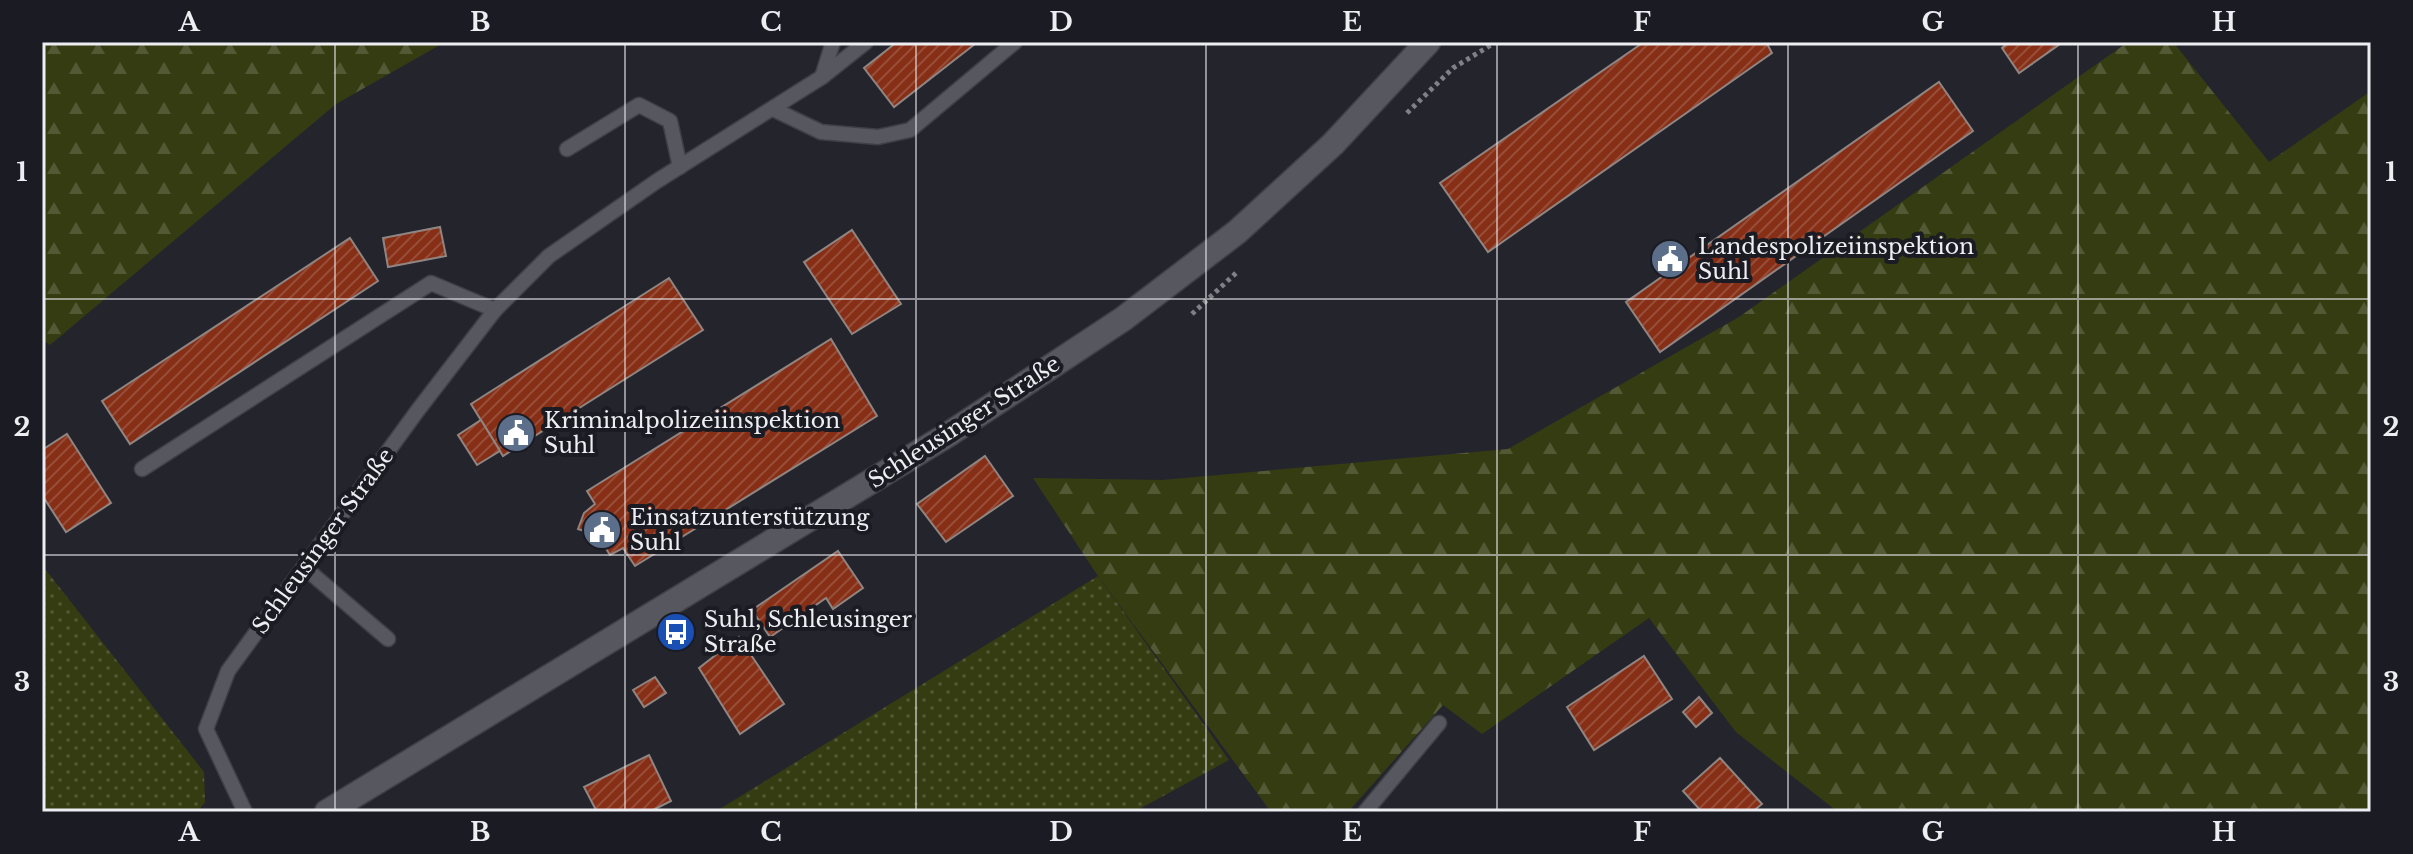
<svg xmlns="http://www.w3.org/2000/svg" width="2413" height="854" font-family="'Libre Baskerville',serif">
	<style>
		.grass { fill: url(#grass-dots) }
		.forest { fill: url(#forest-firs) }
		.building { fill: url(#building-hatch); stroke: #908582; stroke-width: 2 }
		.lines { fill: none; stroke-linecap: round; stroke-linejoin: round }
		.service-casing { stroke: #3f3f46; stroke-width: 17 }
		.secondary-casing { stroke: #3f3f46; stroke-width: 27 }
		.path { stroke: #808086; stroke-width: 5; stroke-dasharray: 4 4; stroke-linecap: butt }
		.service { stroke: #56575f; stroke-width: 14 }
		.secondary { stroke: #56575f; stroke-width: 24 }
		.grid { fill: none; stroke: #ededf2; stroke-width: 2; stroke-opacity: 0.55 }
		.labels { text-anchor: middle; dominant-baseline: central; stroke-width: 8; stroke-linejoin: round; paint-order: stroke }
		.poi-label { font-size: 22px; fill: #ededf2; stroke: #1b1c23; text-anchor: start }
		.street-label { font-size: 22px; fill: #ededf2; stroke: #1b1c23 }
		.neatline { fill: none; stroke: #ededf2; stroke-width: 3 }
		.grid-label { font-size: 26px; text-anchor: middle; font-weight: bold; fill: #ededf2 }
	</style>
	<defs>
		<pattern id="grass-dots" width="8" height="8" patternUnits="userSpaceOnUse" patternTransform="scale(2)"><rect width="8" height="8" fill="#353c12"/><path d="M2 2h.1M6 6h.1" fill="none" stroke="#535835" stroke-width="1.8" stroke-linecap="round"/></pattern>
		<pattern id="forest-firs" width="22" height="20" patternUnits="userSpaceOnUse" patternTransform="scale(2)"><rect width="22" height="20" fill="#353c12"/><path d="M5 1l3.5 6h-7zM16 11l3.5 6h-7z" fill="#535835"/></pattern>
		<pattern id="building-hatch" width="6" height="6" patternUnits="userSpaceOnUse" patternTransform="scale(2)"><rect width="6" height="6" fill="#862f16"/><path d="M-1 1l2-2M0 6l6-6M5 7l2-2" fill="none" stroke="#974d38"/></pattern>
	</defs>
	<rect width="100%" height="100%" fill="#24252c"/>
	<!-- grass -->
	<g class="grass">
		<path d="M42 565 204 772 205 802 197 812H75L42 809Z"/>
		<path d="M1098 576 1229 760 1134 812H715Z"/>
	</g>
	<!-- forest -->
	<g class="forest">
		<path d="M42 42H445L336 104 50 345 42 340Z"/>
		<path d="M2128 42H2173L2269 162 2371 91V812H1838L1736 732 1649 618 1482 734 1443 705 1348 812H1271L1098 576 1033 478 1162 480 1508 449 1739 317Z"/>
	</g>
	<!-- building -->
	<g class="building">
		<path d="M897 42H973L975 44 894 107 864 68Z"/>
		<path d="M1644 42H1766L1772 53 1488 252 1440 183Z"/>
		<path d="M2009 42H2063L2019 73 2002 48Z"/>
		<path d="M1939 82 1973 131 1660 352 1626 302Z"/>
		<path d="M440 227 446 256 388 267 383 238Z"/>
		<path d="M852 230 901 304 852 334 804 262Z"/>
		<path d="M350 238 378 281 130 444 102 401Z"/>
		<path d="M669 278 703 330 503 456 471 404Z"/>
		<path d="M831 339 877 416 635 566 623 548 610 555 605 547 594 543 588 532 578 529 584 513 595 504 587 491Z"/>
		<path d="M481 420 500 451 477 465 458 435Z"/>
		<path d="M67 434 111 503 66 532 42 495V450Z"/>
		<path d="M985 456 1013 496 946 542 917 504Z"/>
		<path d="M838 551 863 588 833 609 826 598 770 637 752 610Z"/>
		<path d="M739 637 784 704 740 734 699 668Z"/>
		<path d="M1644 656 1672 699 1594 750 1567 707Z"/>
		<path d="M655 677 666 693 644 707 633 690Z"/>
		<path d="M1699 697 1712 713 1696 727 1683 712Z"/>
		<path d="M649 755 671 801 649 812H597L584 787Z"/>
		<path d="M1720 758 1762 804 1752 812H1702L1683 791Z"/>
	</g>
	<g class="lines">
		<!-- service casing -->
		<g class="service-casing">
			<g id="service">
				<path d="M822 77 833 42"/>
				<path d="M773 109 821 132 878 137 910 130 1015 42"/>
				<path d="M567 149 639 105 670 121 680 167"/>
				<path d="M142 469 431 283 495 310"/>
				<path d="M305 568 388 639"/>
				<path d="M245 812 206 729 228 671 418 410 495 310 549 256 657 181 822 77 866 42"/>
				<path d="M1365 812 1439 723"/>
			</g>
		</g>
		<!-- secondary casing -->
		<g class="secondary-casing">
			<path id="secondary" d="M327 812 949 434 1123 319 1237 232 1333 144 1428 42"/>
		</g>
		<!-- path -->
		<g class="path">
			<path d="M1407 113 1453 68 1496 42"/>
			<path d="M1192 314 1236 273"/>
		</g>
		<!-- service -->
		<use href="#service" class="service"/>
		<!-- secondary -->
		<use href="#secondary" class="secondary"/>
	</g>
	<!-- grid -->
	<path class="grid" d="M335 42V812M625 42V812M916 42V812M1206 42V812M1497 42V812M1788 42V812M2078 42V812M42 299H2371M42 555H2371"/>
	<!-- icons -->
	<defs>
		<g id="civic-disc" transform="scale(2)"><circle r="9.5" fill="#5c6f8a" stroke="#1b1c23"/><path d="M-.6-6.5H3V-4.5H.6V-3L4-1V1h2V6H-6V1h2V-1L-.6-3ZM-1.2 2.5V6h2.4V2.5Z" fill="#fff"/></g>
		<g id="bus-disc" transform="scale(2)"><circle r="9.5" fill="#1a4fb4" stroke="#1b1c23"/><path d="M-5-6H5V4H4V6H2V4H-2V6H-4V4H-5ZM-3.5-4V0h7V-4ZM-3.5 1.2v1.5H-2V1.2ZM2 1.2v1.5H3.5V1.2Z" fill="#fff"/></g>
	</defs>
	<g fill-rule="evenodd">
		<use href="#civic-disc" x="1670" y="259"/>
		<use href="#civic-disc" x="516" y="433"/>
		<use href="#civic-disc" x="602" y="530"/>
		<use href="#bus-disc" x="676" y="632"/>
	</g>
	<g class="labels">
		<!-- poi labels -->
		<g class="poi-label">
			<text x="1698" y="246">Landespolizeiinspektion<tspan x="1698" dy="25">Suhl</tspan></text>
			<text x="544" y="420">Kriminalpolizeiinspektion<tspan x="544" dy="25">Suhl</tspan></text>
			<text x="630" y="517">Einsatzunterstützung<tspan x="630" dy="25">Suhl</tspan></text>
			<text x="704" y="619">Suhl, Schleusinger<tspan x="704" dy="25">Straße</tspan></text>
		</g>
		<!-- street labels -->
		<g class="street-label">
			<text transform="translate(964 422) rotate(-33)">Schleusinger Straße</text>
			<text transform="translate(323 541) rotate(-54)">Schleusinger Straße</text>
		</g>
	</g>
	<!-- border -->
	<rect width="2413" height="854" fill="none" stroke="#1b1c23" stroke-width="88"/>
	<rect x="44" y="44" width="2325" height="766" class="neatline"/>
	<g class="grid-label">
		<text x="189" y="31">A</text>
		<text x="480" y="31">B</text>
		<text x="771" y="31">C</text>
		<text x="1061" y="31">D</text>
		<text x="1352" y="31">E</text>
		<text x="1642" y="31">F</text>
		<text x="1933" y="31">G</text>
		<text x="2224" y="31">H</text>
		<text x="22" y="181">1</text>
		<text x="2391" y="181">1</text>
		<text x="22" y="436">2</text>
		<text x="2391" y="436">2</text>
		<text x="22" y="691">3</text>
		<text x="2391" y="691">3</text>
		<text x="189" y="841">A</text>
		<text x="480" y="841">B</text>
		<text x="771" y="841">C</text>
		<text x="1061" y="841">D</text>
		<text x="1352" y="841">E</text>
		<text x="1642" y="841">F</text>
		<text x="1933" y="841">G</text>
		<text x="2224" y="841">H</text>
	</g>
</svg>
